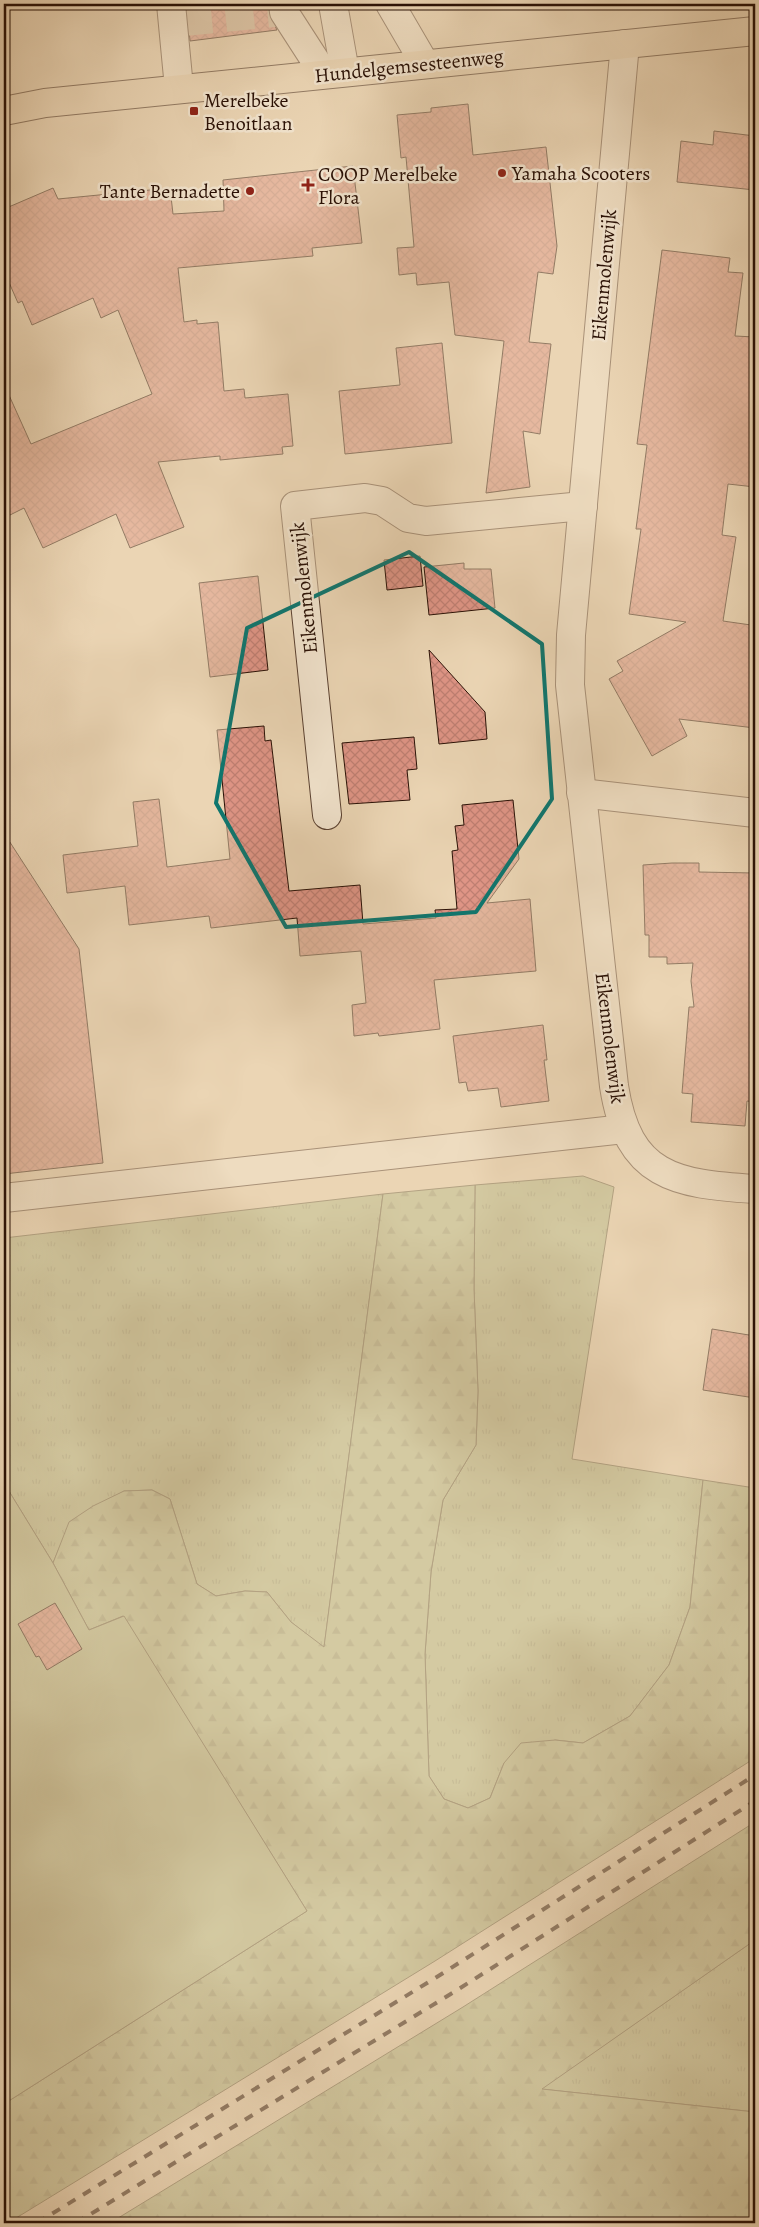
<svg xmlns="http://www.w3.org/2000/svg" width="759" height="2227" font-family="Alegreya,serif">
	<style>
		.grass { fill: url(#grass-tufts); stroke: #716648 }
		.forest { fill: url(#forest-firs); stroke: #716648 }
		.green { fill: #b9bd8c; stroke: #716648 }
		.building { fill: url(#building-cross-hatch); stroke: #291005 }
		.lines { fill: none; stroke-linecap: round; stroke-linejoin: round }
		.minor-tunnel { stroke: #ceb79a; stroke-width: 28; stroke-dasharray: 28 14; stroke-linecap: butt }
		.minor-casing { stroke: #5a4131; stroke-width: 30 }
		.major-casing { stroke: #291005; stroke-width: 30 }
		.minor { stroke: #f2e4ce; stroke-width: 28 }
		.major { stroke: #ebd5b4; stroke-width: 28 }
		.rail { stroke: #291005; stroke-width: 4; stroke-dasharray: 9 9; stroke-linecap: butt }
		.marked { fill: none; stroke: #0f766e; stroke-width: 4; stroke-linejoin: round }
		.poi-dot { fill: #8f2418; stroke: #f2e4ce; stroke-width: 2 }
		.labels { text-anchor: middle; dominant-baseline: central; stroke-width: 5; stroke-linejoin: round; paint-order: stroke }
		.street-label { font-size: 20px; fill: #291005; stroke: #f2e4ce }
		.poi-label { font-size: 20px; fill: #291005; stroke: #f2e4ce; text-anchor: start }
	</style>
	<defs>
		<pattern id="grass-tufts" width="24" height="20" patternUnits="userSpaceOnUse" patternTransform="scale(1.25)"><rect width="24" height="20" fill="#b9bd8c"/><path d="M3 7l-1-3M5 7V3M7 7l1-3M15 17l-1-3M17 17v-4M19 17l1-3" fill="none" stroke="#9fa177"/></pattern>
		<pattern id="forest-firs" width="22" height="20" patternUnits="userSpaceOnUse" patternTransform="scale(1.25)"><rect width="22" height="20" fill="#b9bd8c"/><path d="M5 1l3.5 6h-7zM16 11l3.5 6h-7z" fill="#9fa177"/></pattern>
		<pattern id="building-cross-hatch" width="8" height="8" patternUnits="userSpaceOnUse" patternTransform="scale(1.25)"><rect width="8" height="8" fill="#df9586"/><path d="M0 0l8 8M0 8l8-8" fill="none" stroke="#bf7f72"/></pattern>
	</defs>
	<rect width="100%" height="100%" fill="#ebd5b4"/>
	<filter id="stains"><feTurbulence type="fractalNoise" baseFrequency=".004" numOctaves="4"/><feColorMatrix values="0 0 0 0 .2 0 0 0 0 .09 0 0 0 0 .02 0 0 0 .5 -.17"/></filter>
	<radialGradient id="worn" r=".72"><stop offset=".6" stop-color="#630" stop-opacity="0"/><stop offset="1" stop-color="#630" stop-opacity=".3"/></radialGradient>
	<!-- grass -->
	<g class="grass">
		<path d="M583 1176 614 1187 572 1459 703 1480 690 1607 669 1665 630 1716 583 1743 555 1740 504 1763 490 1798 468 1808 444 1799 429 1776 425 1654 431 1572 443 1500 476 1445 478 1391 474 1289 475 1185Z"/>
		<path d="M383 1194 324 1648 291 1622 267 1592 245 1591 216 1596 197 1584 170 1499 152 1490 124 1491 70 1522 53 1563 4 1483V1238Z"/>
		<path d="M755 1940V2112L541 2089Z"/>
	</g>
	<!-- forest -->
	<g class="forest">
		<path d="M475 1185 474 1289 478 1391 476 1445 443 1500 431 1572 425 1654 429 1776 444 1799 468 1808 490 1798 504 1763 521 1743 555 1740 583 1743 630 1716 669 1665 690 1607 703 1480 755 1488V1758L435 1961 8 2223H4V2104L307 1911 123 1616 89 1630 53 1563 69 1522 93 1506 124 1491 152 1490 170 1499 197 1584 216 1596 245 1591 267 1592 291 1622 324 1647 383 1194Z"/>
		<path d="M755 1822V1940L542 2089 755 2112V2223H110L463 2007Z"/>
	</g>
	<!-- green -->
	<path class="green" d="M4 1483 53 1563 89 1630 124 1616 307 1911 4 2104Z"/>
	<!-- building -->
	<g class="building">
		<path d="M187 4H268L269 14 277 30 190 41Z"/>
		<path d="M468 104 473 155 546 147 557 246 553 274 538 272 529 342 551 344 540 434 523 431 530 487 486 493 504 341 455 335 449 282 417 285 416 273 399 275 397 248 414 247 406 157 401 158 397 115 431 112V108Z"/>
		<path d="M714 131 755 136V190L677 182 681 141 713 145Z"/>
		<path d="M353 166 362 243 312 248 313 256 178 268 184 322 197 320V324L218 322 224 391 244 389 245 398 288 394 293 446 282 447 283 454 220 460V456L158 462 184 527 130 548 116 514 43 548 24 508 4 518V384L31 444 152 394 118 310 101 318 93 298 32 325 22 301 18 303 4 271V209L53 188 58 199 170 188 173 214 224 211 223 180Z"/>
		<path d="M662 250 730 258 728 272 743 273 735 336 755 337V487L728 484 722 535 736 537 723 621 751 625 750 634 755 635V728L679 719 687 736 652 756 609 679 623 671 617 661 686 622 629 614 641 529H636L647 445 637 444Z"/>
		<path d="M442 343 452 443 345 454 339 391 400 385 396 348Z"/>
		<path d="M420 556 423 586 387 590 384 560Z"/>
		<path d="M464 563V569H491L495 608 429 615 424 567Z"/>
		<path d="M258 576 268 670 210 677 199 583Z"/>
		<path d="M429 650 485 712 487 739 439 744Z"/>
		<path d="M264 726 265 741 271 740 289 891 360 885 363 924 436 918 435 910 457 909 452 851 458 850 455 826 464 825 462 805 513 800 519 859 487 903 530 899 536 971 434 980 440 1029 379 1036 378 1033 354 1036 352 1005 366 1003 361 951 300 956 297 918 211 928 209 916 129 925 125 886 67 893 63 855 138 846 133 802 159 799 167 867 230 859 217 730Z"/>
		<path d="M414 737 417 769 407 770 410 800 349 804 342 743Z"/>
		<path d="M4 833 79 949 103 1163 4 1174Z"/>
		<path d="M672 863H699V872L755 873V1102L747 1101 745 1126 691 1122 693 1094 682 1093 689 1007H694L691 981 693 963 667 964V957H649V935H645L643 865Z"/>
		<path d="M543 1025 547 1060H544L549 1101 501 1107 498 1088 468 1091 466 1082 459 1083 453 1036Z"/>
		<path d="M712 1329 755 1336V1398L703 1390Z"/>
		<path d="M55 1603 82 1649 47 1670 39 1656 36 1657 18 1624Z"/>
	</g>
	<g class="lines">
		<!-- minor-tunnel -->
		<path class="minor-tunnel" d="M184 22 284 12"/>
		<!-- minor casing -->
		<g class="minor-casing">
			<g id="minor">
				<path d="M171 4 179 88"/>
				<path d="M283 4 284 12 324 74"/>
				<path d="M333 4 345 72"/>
				<path d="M390 4 425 64"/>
				<path d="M625 44 571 635 570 685 614 1086C628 1177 675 1184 755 1189"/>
				<path d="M581 793 755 813"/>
				<path d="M327 815 295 506 365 498 382 501 408 518 426 521 583 506"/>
				<path d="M4 1198 624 1129"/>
			</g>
		</g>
		<!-- major casing -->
		<g class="major-casing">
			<path id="major" d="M4 111 45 103 755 31"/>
		</g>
		<!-- minor -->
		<use href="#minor" class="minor"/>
		<!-- major -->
		<use href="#major" class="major"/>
		<!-- rail -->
		<g class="rail">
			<path d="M37 2223 440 1975 755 1775"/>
			<path d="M76 2223 454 1992 755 1801"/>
		</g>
	</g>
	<!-- marked area -->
	<path d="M0 0H759V2227H0ZM409 552 542 644 552 799 476 912 286 927 216 803 247 628Z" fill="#ebd5b4" fill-opacity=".55" fill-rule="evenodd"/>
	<path class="marked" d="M409 552 542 644 552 799 476 912 286 927 216 803 247 628Z"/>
	<!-- markers -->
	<g class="poi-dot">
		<rect x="189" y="106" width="10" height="10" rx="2.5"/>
		<circle cx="502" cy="173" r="5"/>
		<path d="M305.5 177.5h5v5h5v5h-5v5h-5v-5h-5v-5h5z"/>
		<circle cx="250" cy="191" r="5"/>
	</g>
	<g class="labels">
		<!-- street labels -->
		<g class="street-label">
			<text transform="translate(409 66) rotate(-6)">Hundelgemsesteenweg</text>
			<text transform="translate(604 275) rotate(-85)">Eikenmolenwijk</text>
			<text transform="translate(304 588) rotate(-96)">Eikenmolenwijk</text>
			<text transform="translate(610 1038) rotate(83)">Eikenmolenwijk</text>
		</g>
		<!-- poi labels -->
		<g class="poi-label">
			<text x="204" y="100">Merelbeke<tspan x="204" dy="23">Benoitlaan</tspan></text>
			<text x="512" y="173">Yamaha Scooters</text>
			<text x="318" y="174">COOP Merelbeke<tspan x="318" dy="23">Flora</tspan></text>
			<text x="240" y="191" text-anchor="end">Tante Bernadette</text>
		</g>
	</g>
	<!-- margin -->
	<rect width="759" height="2227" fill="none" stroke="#ebd5b4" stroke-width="20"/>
	<rect x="5" y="5" width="749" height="2217" fill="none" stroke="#291005" stroke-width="2.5"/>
	<rect x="10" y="10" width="739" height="2207" fill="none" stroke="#291005"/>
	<rect width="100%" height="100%" filter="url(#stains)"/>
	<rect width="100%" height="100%" fill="url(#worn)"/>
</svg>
